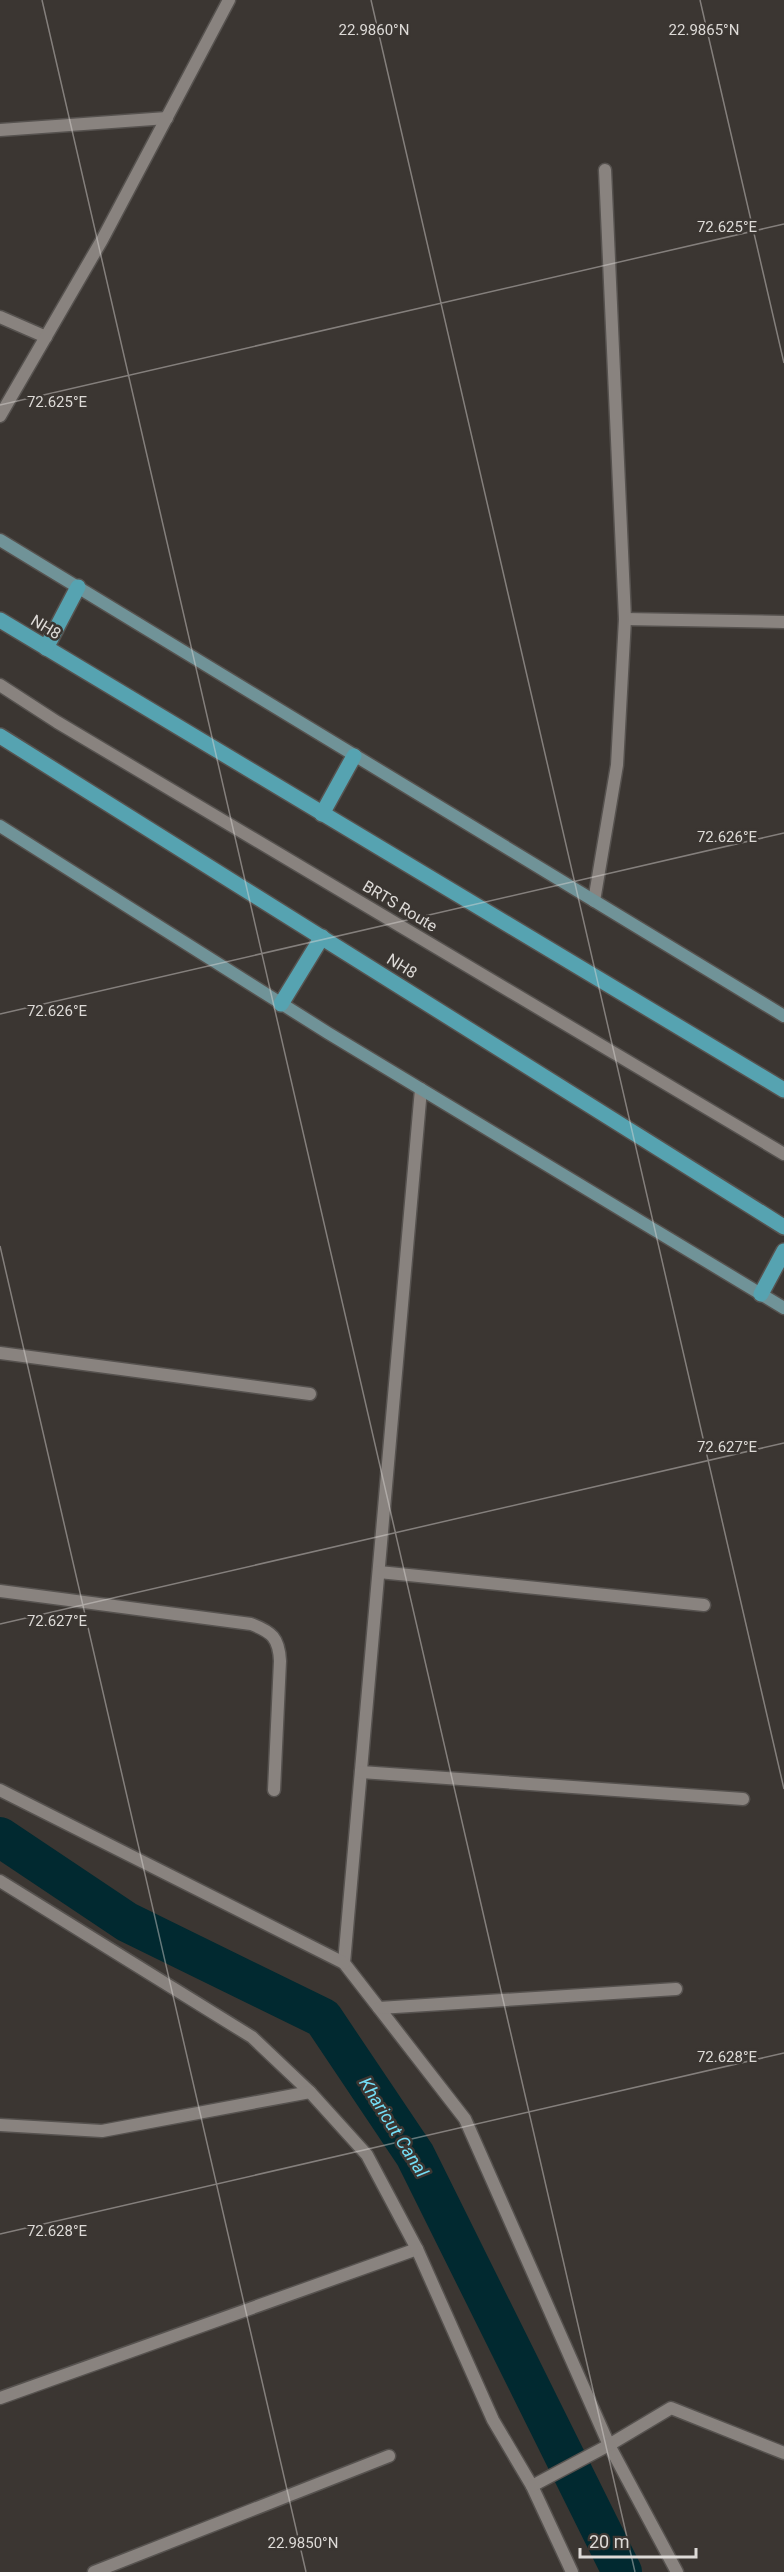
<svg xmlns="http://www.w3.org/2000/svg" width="784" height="2572" font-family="Roboto,sans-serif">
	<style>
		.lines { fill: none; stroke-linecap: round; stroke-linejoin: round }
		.canal { stroke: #012930; stroke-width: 40 }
		.lane-casing { stroke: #56524f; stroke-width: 15 }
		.street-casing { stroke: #56524f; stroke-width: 15 }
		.secondary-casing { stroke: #56524f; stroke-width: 15 }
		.primary-casing { stroke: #56524f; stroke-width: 18 }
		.lane { stroke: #89837f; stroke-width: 12 }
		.street { stroke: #89837f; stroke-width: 12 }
		.secondary { stroke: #709398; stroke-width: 12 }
		.primary { stroke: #56a3b1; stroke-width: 15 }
		.ticks { fill: none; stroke: #dddad7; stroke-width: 1.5; stroke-opacity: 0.45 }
		.labels { text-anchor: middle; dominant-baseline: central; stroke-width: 5; stroke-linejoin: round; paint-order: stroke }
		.street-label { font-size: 16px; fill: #dddad7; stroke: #3b3632 }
		.water-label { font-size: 18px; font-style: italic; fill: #74def6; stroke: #3b3632 }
		.ticks-label { font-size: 15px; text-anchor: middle; fill: #dddad7; stroke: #3b3632; stroke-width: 5; stroke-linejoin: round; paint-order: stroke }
	</style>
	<rect width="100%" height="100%" fill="#3b3632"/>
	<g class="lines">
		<!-- canal -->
		<path class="canal" d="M0 1837 127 1922 323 2018 415 2155 622 2572"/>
		<!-- lane casing -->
		<g class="lane-casing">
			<g id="lane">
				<path d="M0 685 57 722 784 1154"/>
				<path d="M0 2398 417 2249"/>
				<path d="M94 2572 389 2456"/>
			</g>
		</g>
		<!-- street casing -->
		<g class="street-casing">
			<g id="street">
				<path d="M0 130 167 118"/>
				<path d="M0 317 46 337"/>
				<path d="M0 416 102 240 229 0"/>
				<path d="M625 619 784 622"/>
				<path d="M594 901 617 765 625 619 605 170"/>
				<path d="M421 1089 344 1963 465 2119 609 2445 677 2572"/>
				<path d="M0 1353 310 1394"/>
				<path d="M379 1572 704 1605"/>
				<path d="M0 1591 251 1624C272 1632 279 1638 280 1661L274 1790"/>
				<path d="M361 1772 743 1799"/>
				<path d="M0 1790 344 1963"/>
				<path d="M0 1881 252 2037 310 2092 367 2155 417 2249 493 2420 532 2486 572 2572"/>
				<path d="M379 2008 676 1989"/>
				<path d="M0 2125 102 2131 310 2092"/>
				<path d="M532 2486 609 2445 671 2408 784 2453"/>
			</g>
		</g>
		<!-- secondary casing -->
		<g class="secondary-casing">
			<g id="secondary">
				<path d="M0 540 784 1016"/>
				<path d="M0 826 328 1033 784 1308"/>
			</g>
		</g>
		<!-- primary casing -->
		<g class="primary-casing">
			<g id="primary">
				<path d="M0 620 784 1090"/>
				<path d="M46 648 78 587"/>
				<path d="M0 736 784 1227"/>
				<path d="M322 814 354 756"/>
				<path d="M281 1004 322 937"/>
				<path d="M761 1294 784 1251"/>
			</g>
		</g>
		<!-- lane -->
		<use href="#lane" class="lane"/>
		<!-- street -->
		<use href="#street" class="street"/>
		<!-- secondary -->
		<use href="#secondary" class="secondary"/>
		<!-- primary -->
		<use href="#primary" class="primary"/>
	</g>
	<!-- ticks -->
	<path class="ticks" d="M42 0 635 2572M371 0 784 1789M700 0 784 363M0 405 784 224M0 1014 784 833M0 1246 306 2572M0 1624 784 1443M0 2234 784 2053"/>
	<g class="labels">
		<!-- street labels -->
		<g class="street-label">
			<text transform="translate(46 627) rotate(31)">NH8</text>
			<text transform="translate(400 906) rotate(31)">BRTS Route</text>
			<text transform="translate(402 966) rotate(32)">NH8</text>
		</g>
		<!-- water labels -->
		<g class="water-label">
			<text transform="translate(394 2127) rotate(58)">Kharicut Canal</text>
		</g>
	</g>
	<g class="ticks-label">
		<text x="374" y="35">22.9860°N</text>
		<text x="704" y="35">22.9865°N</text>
		<text x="727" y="232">72.625°E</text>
		<text x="57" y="407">72.625°E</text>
		<text x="727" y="842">72.626°E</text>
		<text x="57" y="1016">72.626°E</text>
		<text x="727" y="1452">72.627°E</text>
		<text x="57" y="1626">72.627°E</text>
		<text x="727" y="2062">72.628°E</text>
		<text x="57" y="2236">72.628°E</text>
		<text x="303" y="2548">22.9850°N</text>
	</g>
	<!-- scale -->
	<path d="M580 2548v9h116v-9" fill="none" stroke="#dddad7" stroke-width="3"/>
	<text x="589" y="2548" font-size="18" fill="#dddad7" stroke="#3b3632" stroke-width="4.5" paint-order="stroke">20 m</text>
</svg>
